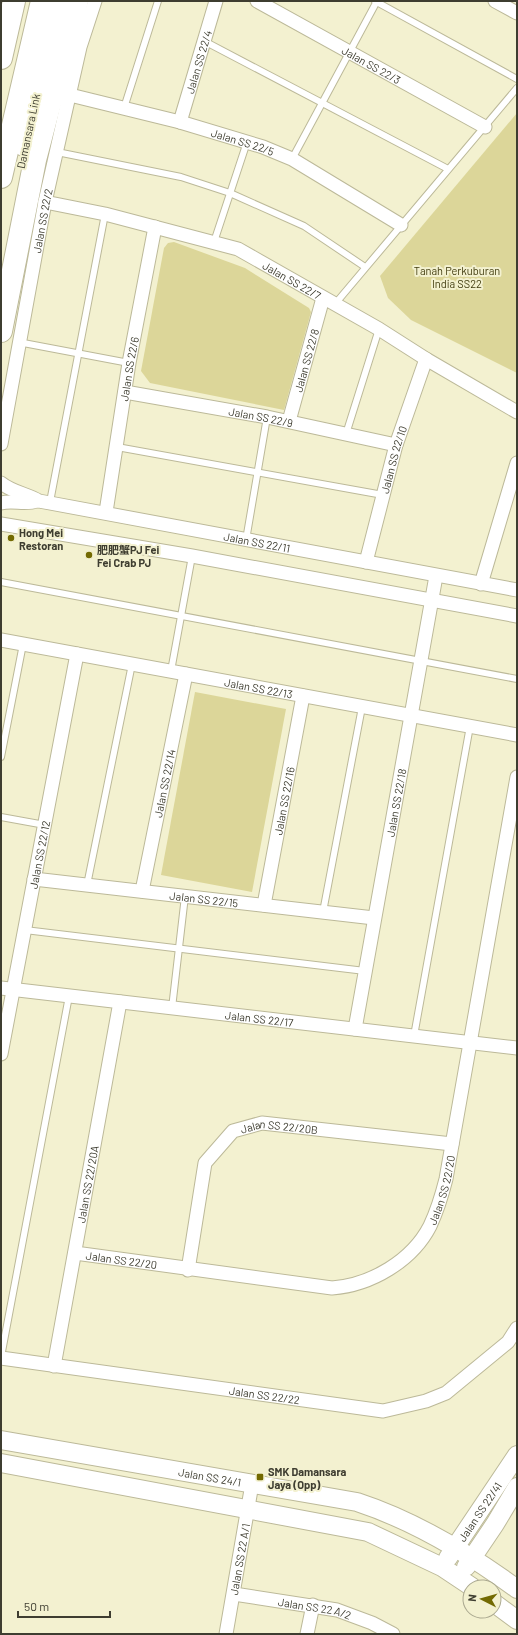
<svg xmlns="http://www.w3.org/2000/svg" width="518" height="1635" font-family="Barlow,'Noto Sans SC',sans-serif">
	<style>
		.green { fill: #dcd699 }
		.lines { fill: none; stroke-linecap: round; stroke-linejoin: round }
		.lane-casing { stroke: #bcb999; stroke-width: 8 }
		.street-casing { stroke: #bcb999; stroke-width: 15 }
		.secondary-casing { stroke: #bcb999; stroke-width: 20 }
		.highway-casing { stroke: #bcb999; stroke-width: 24 }
		.lane { stroke: #fff; stroke-width: 6 }
		.street { stroke: #fff; stroke-width: 13 }
		.secondary { stroke: #fff; stroke-width: 18 }
		.highway { stroke: #fff; stroke-width: 22 }
		.poi-dot { fill: #736a02; stroke: #f3f1d0; stroke-width: 1.5 }
		.labels { text-anchor: middle; dominant-baseline: central; stroke-width: 4; stroke-linejoin: round; paint-order: stroke }
		.street-label { font-size: 11px; fill: #3e3d30; stroke: #f3f1d0 }
		.park-label { font-size: 11px; fill: #403b0e; stroke: #f3f1d0 }
		.poi-label { font-size: 11px; font-weight: bold; fill: #3e3d30; stroke: #f3f1d0; text-anchor: start }
	</style>
	<rect width="100%" height="100%" fill="#f3f1d0"/>
	<!-- green -->
	<g class="green">
		<path d="M517 113V373L411 320 388 298 380 276Z"/>
		<path d="M174 242 245 268 309 308 311 312 284 410 150 383 141 371 164 248 168 243Z"/>
		<path d="M195 692 286 709 252 892 161 875Z"/>
	</g>
	<g class="lines">
		<!-- lane casing -->
		<g class="lane-casing">
			<g id="lane">
				<path d="M375 1 517 79"/>
				<path d="M204 41 448 169"/>
				<path d="M124 108 158 1"/>
				<path d="M57 152 181 177 230 193 304 226 365 267"/>
				<path d="M292 159 377 1"/>
				<path d="M214 242 247 142"/>
				<path d="M335 304 517 88"/>
				<path d="M18 342 129 363"/>
				<path d="M346 434 379 329"/>
				<path d="M117 447 383 495"/>
				<path d="M50 502 105 214"/>
				<path d="M246 540 267 417"/>
				<path d="M1 582 517 679"/>
				<path d="M171 671 192 556"/>
				<path d="M1 757 23 644"/>
				<path d="M1 817 45 825"/>
				<path d="M87 885 132 664"/>
				<path d="M323 912 362 707"/>
				<path d="M25 930 365 971"/>
				<path d="M172 1008 185 896"/>
				<path d="M414 1036 470 726"/>
				<path d="M1 1357 69 996"/>
			</g>
		</g>
		<!-- street casing -->
		<g class="street-casing">
			<g id="street">
				<path id="s1" d="M257 1 485 127"/>
				<path d="M495 1 517 13"/>
				<path id="s2" d="M70 95 180 122 263 147 292 159 401 225"/>
				<path id="s3" d="M180 122 216 1"/>
				<path id="s4" d="M45 202 105 214 238 249 379 329 426 359 517 412"/>
				<path id="s5" d="M125 392 267 417 396 445"/>
				<path id="s6" d="M289 421 323 298"/>
				<path id="s7" d="M1 444 45 202 80 47 95 1"/>
				<path id="s8" d="M1 483C12 492 27 494 39 501L517 590"/>
				<path d="M1 503C13 500 25 505 37 501"/>
				<path id="s9" d="M106 512 129 363 155 227"/>
				<path d="M1 524 192 556 517 616"/>
				<path id="s10" d="M366 562 396 445 426 359"/>
				<path d="M481 584 517 463"/>
				<path id="s11" d="M1 640 517 735"/>
				<path id="s12" d="M34 879 374 918"/>
				<path id="s13" d="M142 891 186 674"/>
				<path id="s14" d="M264 905 303 696"/>
				<path id="s15" d="M1 988 517 1048"/>
				<path id="s16" d="M355 1029 436 576"/>
				<path id="s17" d="M1 1054 77 654"/>
				<path id="s18" d="M75 1253 332 1288C371 1285 412 1261 430 1226 437 1211 442 1195 446 1179L517 777"/>
				<path id="s19" d="M188 1270 205 1163 233 1131 262 1123 452 1144"/>
				<path id="s20" d="M1 1358 383 1411 426 1401 446 1393 508 1342 517 1328"/>
				<path id="s21" d="M54 1366 120 1002"/>
				<path id="s22" d="M234 1594 337 1610 372 1623 393 1634"/>
				<path id="s23" d="M226 1634 252 1484"/>
				<path d="M307 1634 313 1605"/>
			</g>
		</g>
		<!-- secondary casing -->
		<g class="secondary-casing">
			<g id="secondary">
				<path id="s24" d="M1 1440 357 1502C415 1521 468 1553 517 1589"/>
				<path d="M1 1463 368 1532 442 1567 472 1587"/>
				<path id="s25" d="M448 1558 517 1455"/>
				<path d="M466 1567 495 1524 517 1487"/>
				<path d="M494 1603 517 1620"/>
			</g>
		</g>
		<!-- highway casing -->
		<g class="highway-casing">
			<g id="highway">
				<path d="M1 58 14 1"/>
				<path d="M24 145 36 92 61 1"/>
				<path d="M1 177 42 1"/>
				<path d="M1 331 35 160 77 1"/>
			</g>
		</g>
		<!-- lane -->
		<use href="#lane" class="lane"/>
		<!-- street -->
		<use href="#street" class="street"/>
		<!-- secondary -->
		<use href="#secondary" class="secondary"/>
		<!-- highway -->
		<use href="#highway" class="highway"/>
	</g>
	<!-- markers -->
	<g class="poi-dot">
		<circle cx="11" cy="538" r="4"/>
		<circle cx="89" cy="555" r="4"/>
		<rect x="256" y="1473" width="8" height="8" rx="2"/>
	</g>
	<g class="labels">
		<!-- street labels -->
		<g class="street-label">
			<text stroke="none"><textPath href="#s3" startOffset="63">Jalan SS 22/4</textPath></text>
			<text stroke="none"><textPath href="#s1" startOffset="131">Jalan SS 22/3</textPath></text>
			<text transform="translate(28 131) rotate(-78)">Damansara Link</text>
			<text stroke="none"><textPath href="#s2" startOffset="179">Jalan SS 22/5</textPath></text>
			<text stroke="none"><textPath href="#s7" startOffset="227">Jalan SS 22/2</textPath></text>
			<text stroke="none"><textPath href="#s4" startOffset="261">Jalan SS 22/7</textPath></text>
			<text stroke="none"><textPath href="#s6" startOffset="63">Jalan SS 22/8</textPath></text>
			<text stroke="none"><textPath href="#s9" startOffset="145">Jalan SS 22/6</textPath></text>
			<text stroke="none"><textPath href="#s5" startOffset="138">Jalan SS 22/9</textPath></text>
			<text stroke="none"><textPath href="#s10" startOffset="106">Jalan SS 22/10</textPath></text>
			<text stroke="none"><textPath href="#s8" startOffset="264">Jalan SS 22/11</textPath></text>
			<text stroke="none"><textPath href="#s11" startOffset="262">Jalan SS 22/13</textPath></text>
			<text stroke="none"><textPath href="#s13" startOffset="110">Jalan SS 22/14</textPath></text>
			<text stroke="none"><textPath href="#s14" startOffset="106">Jalan SS 22/16</textPath></text>
			<text stroke="none"><textPath href="#s16" startOffset="230">Jalan SS 22/18</textPath></text>
			<text stroke="none"><textPath href="#s17" startOffset="203">Jalan SS 22/12</textPath></text>
			<text stroke="none"><textPath href="#s12" startOffset="171">Jalan SS 22/15</textPath></text>
			<text stroke="none"><textPath href="#s15" startOffset="260">Jalan SS 22/17</textPath></text>
			<text stroke="none"><textPath href="#s19" startOffset="198">Jalan SS 22/20B</textPath></text>
			<text stroke="none"><textPath href="#s21" startOffset="185">Jalan SS 22/20A</textPath></text>
			<text stroke="none"><textPath href="#s18" startOffset="418">Jalan SS 22/20</textPath></text>
			<text stroke="none"><textPath href="#s18" startOffset="47">Jalan SS 22/20</textPath></text>
			<text stroke="none"><textPath href="#s20" startOffset="266">Jalan SS 22/22</textPath></text>
			<text stroke="none"><textPath href="#s24" startOffset="212">Jalan SS 24/1</textPath></text>
			<text stroke="none"><textPath href="#s25" startOffset="56">Jalan SS 22/41</textPath></text>
			<text stroke="none"><textPath href="#s23" startOffset="76">Jalan SS 22 A/1</textPath></text>
			<text stroke="none"><textPath href="#s22" startOffset="82">Jalan SS 22 A/2</textPath></text>
		</g>
		<!-- park labels -->
		<g class="park-label">
			<text x="457" y="270">Tanah Perkuburan<tspan x="457" dy="13">India SS22</tspan></text>
		</g>
		<!-- poi labels -->
		<g class="poi-label">
			<text x="19" y="532">Hong Mei<tspan x="19" dy="13">Restoran</tspan></text>
			<text x="97" y="549">肥肥蟹PJ Fei<tspan x="97" dy="13">Fei Crab PJ</tspan></text>
			<text x="268" y="1471">SMK Damansara<tspan x="268" dy="13">Jaya (Opp)</tspan></text>
		</g>
	</g>
	<!-- border -->
	<rect width="518" height="1635" fill="none" stroke="#3e3d30" stroke-width="4"/>
	<!-- north arrow -->
	<g transform="translate(482 1599) rotate(276)"><circle r="19" fill="#f3f1d0" stroke="#aba990"/>
	<path d="M0-3L7 15L0 10L-7 15Z" fill="#736a02"/>
	<text y="-6" font-size="11" font-weight="bold" text-anchor="middle" fill="#3e3d30">N</text>
	</g>
	<!-- scale -->
	<path d="M18 1611v6h92v-6" fill="none" stroke="#3e3d30" stroke-width="2"/>
	<text x="24" y="1611" font-size="12" fill="#3e3d30" stroke="#f3f1d0" stroke-width="3" paint-order="stroke">50 m</text>
</svg>
